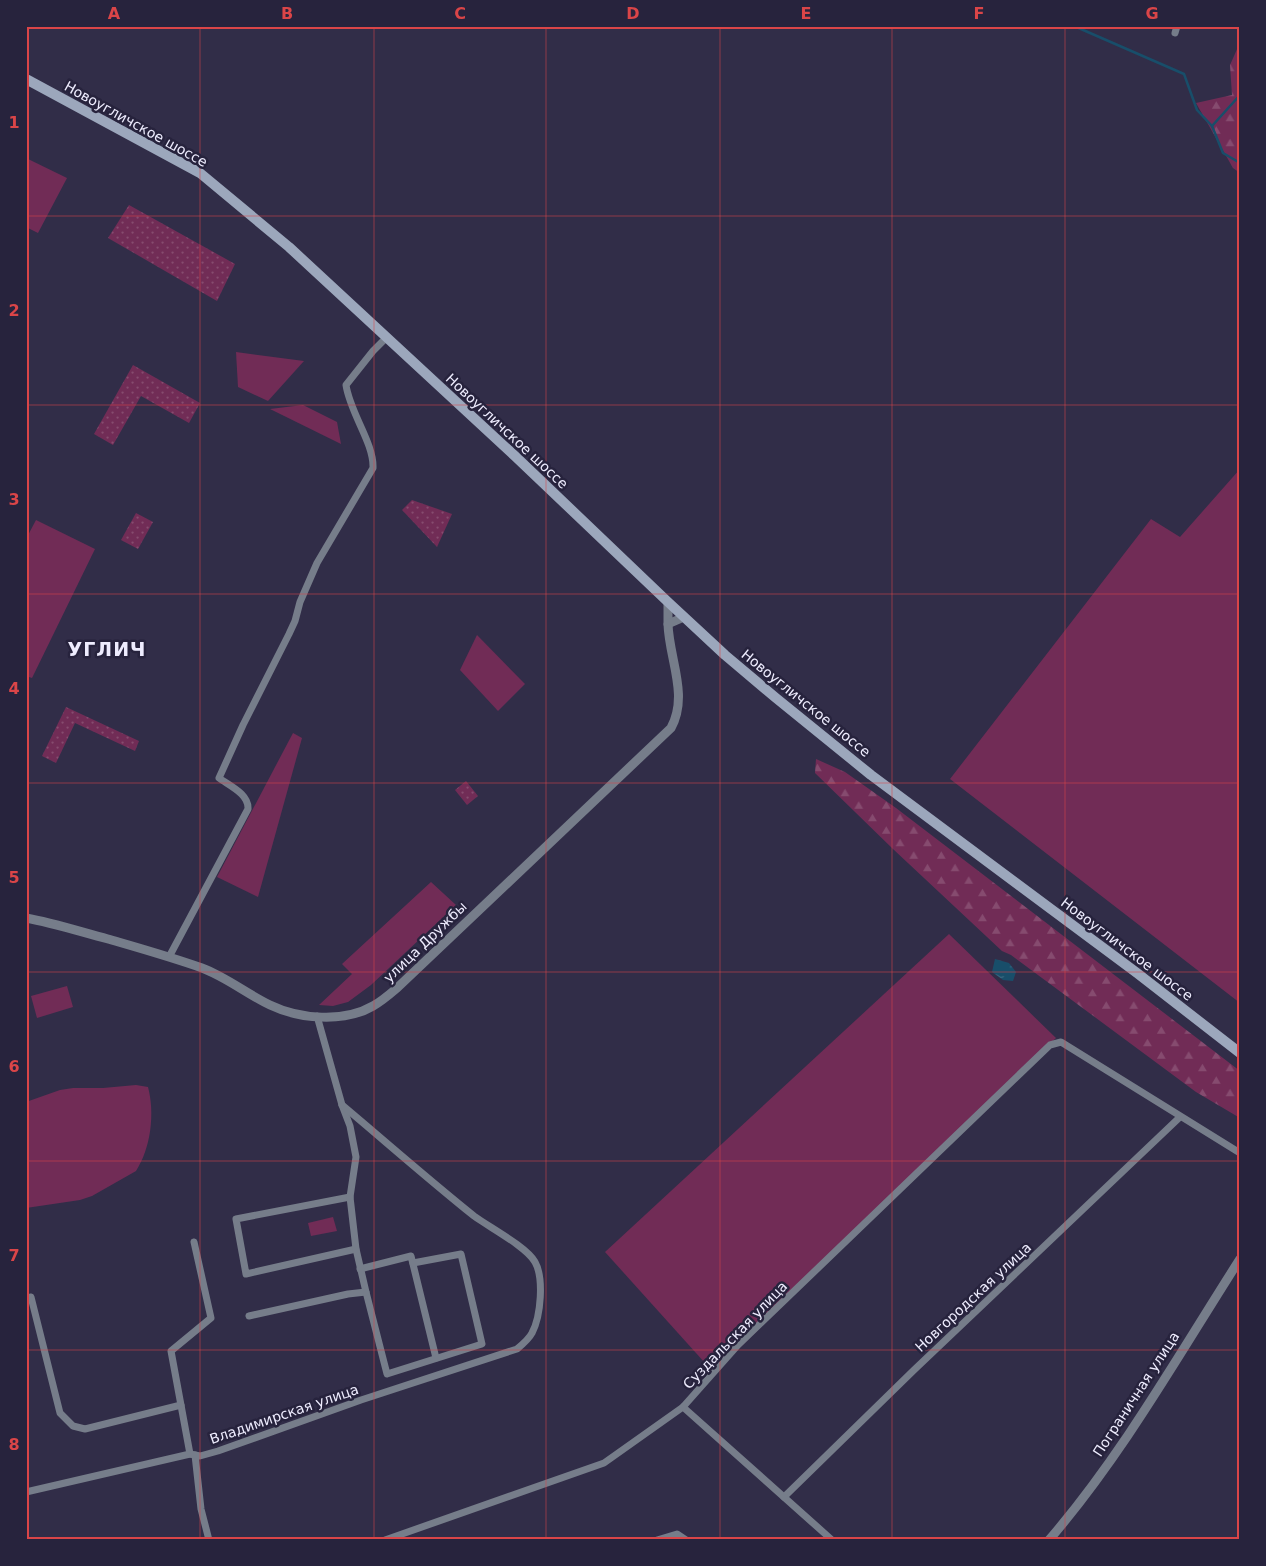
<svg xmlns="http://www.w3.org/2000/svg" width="1266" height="1566" font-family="'DejaVu Sans',sans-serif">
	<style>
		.grass { fill: #712c56 }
		.forest { fill: url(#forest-firs) }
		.park { fill: url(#park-dots) }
		.water { fill: url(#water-ripples) }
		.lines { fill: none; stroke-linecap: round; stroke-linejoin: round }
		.stream { stroke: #184e6a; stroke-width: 2.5 }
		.minor { stroke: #767d8a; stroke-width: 7 }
		.tertiary { stroke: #767d8a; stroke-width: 9 }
		.secondary { stroke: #9ca7bc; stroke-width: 10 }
		.grid { fill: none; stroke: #da4548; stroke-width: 1; stroke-opacity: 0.55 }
		.labels { text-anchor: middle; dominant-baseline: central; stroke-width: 5; stroke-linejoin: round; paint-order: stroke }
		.street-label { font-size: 14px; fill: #eeecfe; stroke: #27233d }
		.district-label { font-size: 19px; font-weight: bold; letter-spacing: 1px; fill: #eeecfe; stroke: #27233d }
		.neatline { fill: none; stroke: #da4548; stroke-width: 2 }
		.grid-label { font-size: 16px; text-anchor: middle; font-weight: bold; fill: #da4548 }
	</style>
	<defs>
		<pattern id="forest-firs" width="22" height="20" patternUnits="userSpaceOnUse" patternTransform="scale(1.25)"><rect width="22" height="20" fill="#712c56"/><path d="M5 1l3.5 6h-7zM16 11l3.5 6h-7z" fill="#864b6f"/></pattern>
		<pattern id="park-dots" width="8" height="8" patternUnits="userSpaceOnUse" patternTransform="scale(1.25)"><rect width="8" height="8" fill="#712c56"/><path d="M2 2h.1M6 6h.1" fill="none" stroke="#864b6f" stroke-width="1.8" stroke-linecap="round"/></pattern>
		<pattern id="water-ripples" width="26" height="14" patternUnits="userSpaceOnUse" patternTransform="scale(1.25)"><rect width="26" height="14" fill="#184e6a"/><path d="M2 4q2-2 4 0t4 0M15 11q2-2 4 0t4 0" fill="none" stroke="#3a6880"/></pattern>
	</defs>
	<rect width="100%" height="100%" fill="#312d48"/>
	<!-- grass -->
	<g class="grass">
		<path d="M26 158 67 178 38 233 26 227Z"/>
		<path d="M236 352 304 361 268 401 238 387Z"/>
		<path d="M303 405 337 422 341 444 270 409Z"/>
		<path d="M1240 469V1003L950 779 1151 519 1180 537Z"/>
		<path d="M36 520 95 549 32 678 26 676V539Z"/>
		<path d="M477 635 525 684 498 711 460 670Z"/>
		<path d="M293 733 302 738 258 897 217 877Z"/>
		<path d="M431 882 456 905 371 985 348 1002 333 1006 319 1005 352 974 342 964Z"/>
		<path d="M949 934 1056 1038 714 1373 605 1252Z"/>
		<path d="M67 986 73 1007 37 1018 31 996Z"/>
		<path d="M136 1085 148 1087C155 1113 151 1148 136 1171L92 1196 80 1200 26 1208V1102L60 1090 73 1088H103Z"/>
		<path d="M333 1217 337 1231 311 1236 308 1223Z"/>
	</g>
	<!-- forest -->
	<g class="forest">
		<path d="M1238 47H1240V173L1233 168 1196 103 1232 95 1230 65Z"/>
		<path d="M816 759 845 772 896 808 1240 1071V1118L1196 1092 1011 955 1002 951 893 849 815 773Z"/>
	</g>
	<!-- park -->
	<g class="park">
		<path d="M129 205 235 264 217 301 108 238Z"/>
		<path d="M133 365 200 403 189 423 141 396 113 445 94 434Z"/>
		<path d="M412 500 452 514 437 547 402 510Z"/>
		<path d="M136 513 153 522 138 549 121 540Z"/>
		<path d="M66 707 139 741 135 751 75 723 56 763 42 756Z"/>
		<path d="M466 781 478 796 467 805 455 790Z"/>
	</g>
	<!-- water -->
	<path class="water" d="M995 959 1009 963 1016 972 1013 981 1003 980 992 972Z"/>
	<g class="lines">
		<!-- stream -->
		<g class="stream">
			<path d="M1074 26 1184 74 1197 110 1212 126 1223 153 1240 163"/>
			<path d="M1212 126 1240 95"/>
		</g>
		<!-- minor -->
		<g class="minor">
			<path d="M1175 33 1177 26"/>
			<path d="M169 957 248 809C249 794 230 786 219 778L243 725 289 634 295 621 300 602 317 563 373 468C374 443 350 413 346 385L373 351 386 338"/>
			<path d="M350 1197 236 1219 246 1274 356 1249"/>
			<path d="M360 1269 411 1256 436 1358"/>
			<path d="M366 1292 387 1374 482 1344 461 1254 413 1263"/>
			<path d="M31 1297 60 1413 73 1426 85 1429 181 1405"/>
			<path d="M249 1316 348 1294 366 1292 356 1249 350 1197 356 1157 350 1126 342 1105 317 1016"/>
			<path d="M683 1407 832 1540"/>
			<path d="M190 1454 171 1351 211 1318 194 1242"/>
			<path d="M195 1455 201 1509 209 1540"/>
			<path d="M26 1492 190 1454 200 1456 218 1451 361 1400 517 1349C523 1344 529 1339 532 1333 541 1316 544 1278 535 1262 527 1247 489 1227 474 1216 429 1180 386 1142 342 1105"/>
			<path d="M784 1497 914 1370 1180 1117"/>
			<path d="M385 1540 604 1463 683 1407 738 1345 1050 1045 1061 1042 1240 1153"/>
			<path d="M657 1540 677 1534 686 1540"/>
		</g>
		<!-- tertiary -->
		<g class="tertiary">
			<path d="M668 602V624"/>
			<path d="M26 918C54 923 81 932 108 939 139 948 171 957 202 968 226 977 247 994 270 1005 299 1019 344 1023 373 1006 382 1001 390 994 397 988L671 728C689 695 669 659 668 624L684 617"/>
			<path d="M1049 1540C1123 1454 1179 1354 1240 1259"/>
		</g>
		<!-- secondary -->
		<path class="secondary" d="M26 79 200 173 289 247 516 457 668 602 725 655 776 698 871 775 1137 973 1240 1053"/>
	</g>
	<!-- grid -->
	<path class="grid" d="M200 26V1540M374 26V1540M546 26V1540M720 26V1540M892 26V1540M1065 26V1540M26 216H1240M26 405H1240M26 594H1240M26 783H1240M26 972H1240M26 1161H1240M26 1350H1240"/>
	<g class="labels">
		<!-- street labels -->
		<g class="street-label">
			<text transform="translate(136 124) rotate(29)">Новоугличское шоссе</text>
			<text transform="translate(507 431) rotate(43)">Новоугличское шоссе</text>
			<text transform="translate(806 703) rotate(39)">Новоугличское шоссе</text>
			<text transform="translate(425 942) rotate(-44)">улица Дружбы</text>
			<text transform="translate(1127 949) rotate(37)">Новоугличское шоссе</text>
			<text transform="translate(973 1297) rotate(-43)">Новгородская улица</text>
			<text transform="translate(735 1335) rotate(-46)">Суздальская улица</text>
			<text transform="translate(1136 1394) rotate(-57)">Пограничная улица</text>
			<text transform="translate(284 1414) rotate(-19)">Владимирская улица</text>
		</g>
		<!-- district labels -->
		<g class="district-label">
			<text x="107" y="649">УГЛИЧ</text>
		</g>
	</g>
	<!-- border -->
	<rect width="1266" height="1566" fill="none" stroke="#27233d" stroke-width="55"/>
	<rect x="28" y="28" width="1210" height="1510" class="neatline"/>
	<g class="grid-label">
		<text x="114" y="19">A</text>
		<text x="287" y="19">B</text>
		<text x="460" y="19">C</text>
		<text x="633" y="19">D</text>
		<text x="806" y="19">E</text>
		<text x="979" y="19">F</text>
		<text x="1152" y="19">G</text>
		<text x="14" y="128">1</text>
		<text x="14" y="316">2</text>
		<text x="14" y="505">3</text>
		<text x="14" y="694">4</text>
		<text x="14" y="883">5</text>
		<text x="14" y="1072">6</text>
		<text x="14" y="1261">7</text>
		<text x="14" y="1450">8</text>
	</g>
</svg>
